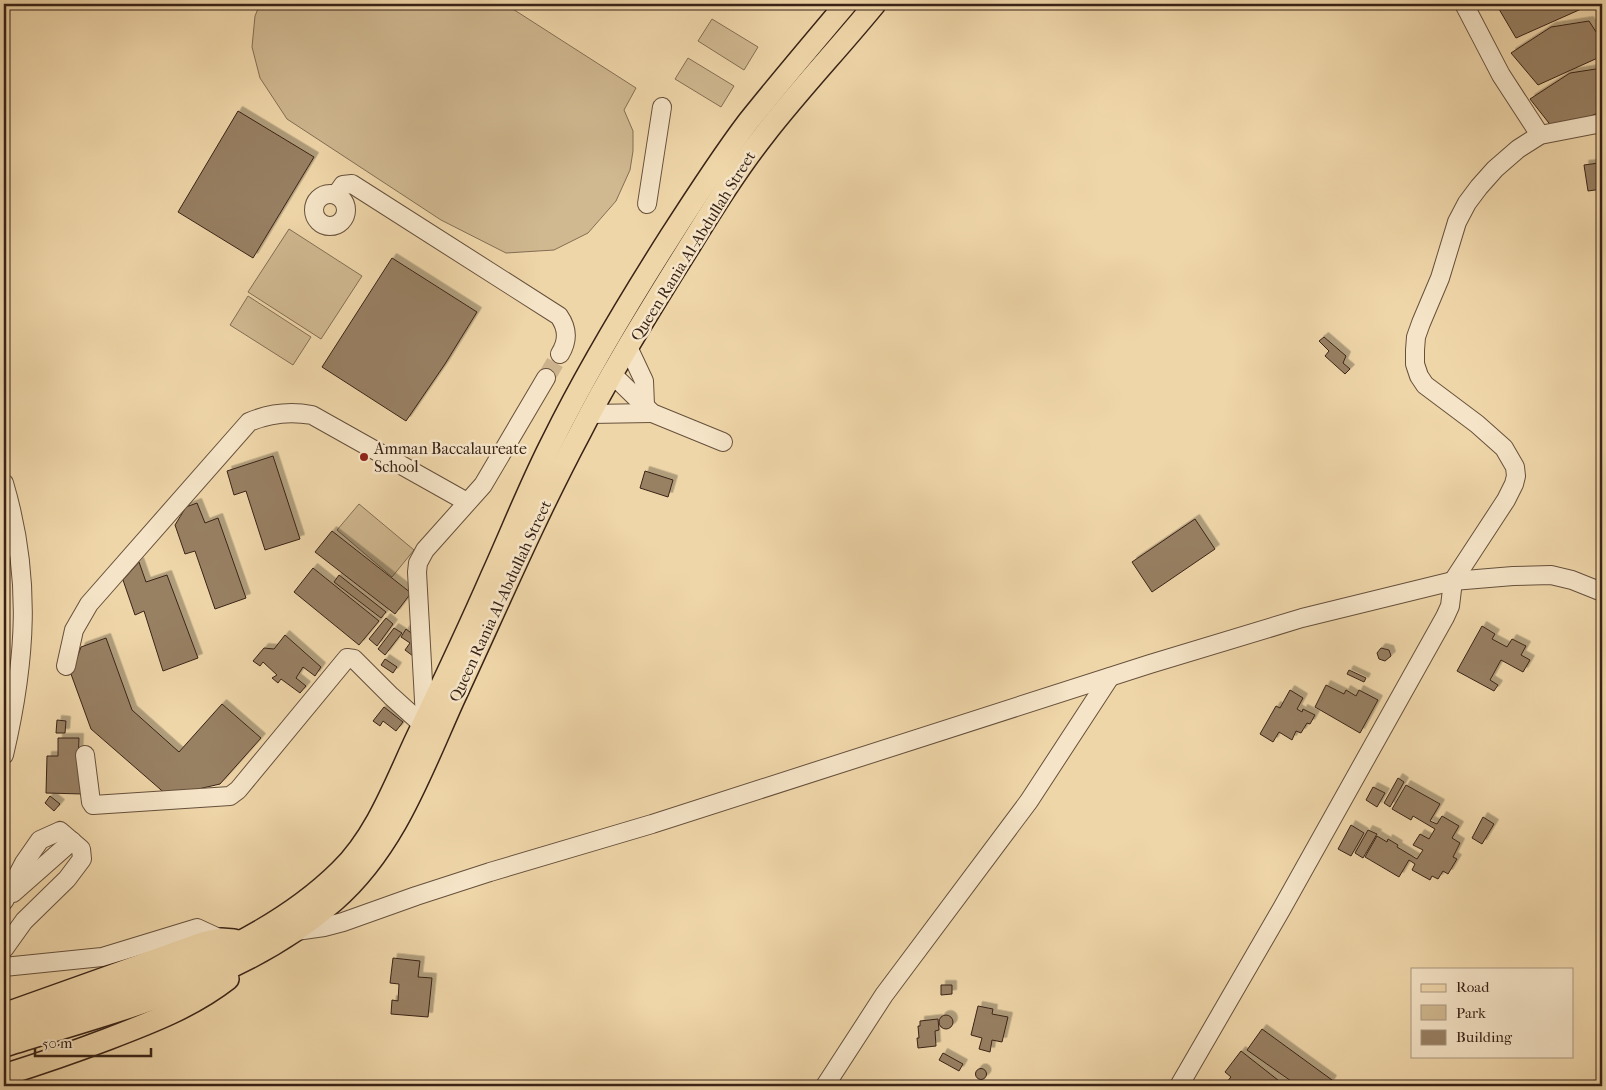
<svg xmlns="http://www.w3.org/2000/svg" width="1606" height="1090" font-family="'IM FELL French Canon',serif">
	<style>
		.park { fill: #d0b890; stroke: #846e54 }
		.building { fill: #988063; stroke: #392317; filter: url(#shadow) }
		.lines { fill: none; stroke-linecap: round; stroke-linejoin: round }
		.minor-tunnel { stroke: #cbb28c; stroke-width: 18; stroke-dasharray: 18 9; stroke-linecap: butt }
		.minor-casing { stroke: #66503c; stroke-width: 20 }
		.major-casing { stroke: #392317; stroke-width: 24 }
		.minor { stroke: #f5e4c7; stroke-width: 18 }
		.major { stroke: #efd6a9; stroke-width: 21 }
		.poi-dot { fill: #8f2418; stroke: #f5e4c7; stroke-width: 2 }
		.labels { text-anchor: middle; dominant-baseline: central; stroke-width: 5; stroke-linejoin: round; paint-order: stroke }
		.street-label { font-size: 16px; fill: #392317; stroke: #f5e4c7 }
		.poi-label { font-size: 16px; fill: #392317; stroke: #f5e4c7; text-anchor: start }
	</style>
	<defs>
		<filter id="shadow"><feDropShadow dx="4.5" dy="-4.5" stdDeviation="0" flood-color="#0004"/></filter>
	</defs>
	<rect width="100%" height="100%" fill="#efd6a9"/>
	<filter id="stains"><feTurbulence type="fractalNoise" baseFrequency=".004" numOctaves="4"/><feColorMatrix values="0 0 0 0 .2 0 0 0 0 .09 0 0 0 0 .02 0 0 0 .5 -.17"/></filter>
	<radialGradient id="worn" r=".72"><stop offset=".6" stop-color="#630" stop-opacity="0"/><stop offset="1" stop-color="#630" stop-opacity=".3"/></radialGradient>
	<!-- park -->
	<g class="park">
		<path d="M260 4H505L636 88 624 110 633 131V151L630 170 616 201 588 233 554 250 506 253 441 220 287 119 260 78 252 47 255 16Z"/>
		<path d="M712 19 758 47 744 70 698 41Z"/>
		<path d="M688 58 734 86 721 107 675 79Z"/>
		<path d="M289 229 362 276 321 339 248 292Z"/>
		<path d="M248 296 311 337 293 365 230 325Z"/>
		<path d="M359 504 414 550 392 577 337 530Z"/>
	</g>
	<!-- building -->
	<g class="building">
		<path d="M1496 4H1587L1588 6 1516 38Z"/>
		<path d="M1589 21 1602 41V56L1538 85 1511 53 1551 27Z"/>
		<path d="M1602 68V111L1556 132 1530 99 1570 73Z"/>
		<path d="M238 111 314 157 253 258 178 212Z"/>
		<path d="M1599 163 1600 167 1602 166V189L1588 191 1584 165Z"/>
		<path d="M392 258 477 312 445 364 406 421 322 367Z"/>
		<path d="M1324 337 1346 356 1343 363 1350 369 1345 374 1325 356 1329 351 1319 341Z"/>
		<path d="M273 456 300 539 265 550 246 491 234 495 227 471Z"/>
		<path d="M645 471 673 480 668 497 640 488Z"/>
		<path d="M197 503 205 523 218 518 246 598 215 609 195 551 185 554 175 525 186 507Z"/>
		<path d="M1195 519 1215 549 1152 592 1132 562Z"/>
		<path d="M332 531 411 593 395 614 315 552Z"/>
		<path d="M139 562 146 582 167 575 198 658 163 671 144 611 135 615 123 580Z"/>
		<path d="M313 568 379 621 359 645 294 592Z"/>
		<path d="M339 575 386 612 381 618 334 582Z"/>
		<path d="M386 618 393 624 377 646 369 639Z"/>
		<path d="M1482 626 1495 634 1492 639 1507 647 1512 639 1526 646 1521 655 1530 660 1523 672 1501 660 1490 680 1498 685 1494 691 1457 671Z"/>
		<path d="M394 628 402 633 385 655 378 649Z"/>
		<path d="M406 629 419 639 413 656 405 650 410 643 401 637Z"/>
		<path d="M285 635 321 667 315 676 303 667 296 678 306 686 300 693 281 679 278 683 272 678 277 675 263 662 260 666 253 661 264 648 274 649Z"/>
		<path d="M106 638 132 710 179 752 222 704 261 738 220 784 168 796 91 729 71 674 81 647Z"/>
		<path d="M1381 648 1389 650 1391 656 1385 661 1379 659 1377 653Z"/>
		<path d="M385 659 397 667 393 673 381 665Z"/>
		<path d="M1349 670 1366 678 1364 682 1347 674Z"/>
		<path d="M1326 685 1344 694 1346 690 1356 696 1359 690 1378 700 1360 733 1315 707Z"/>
		<path d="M1290 690 1303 698 1297 709 1302 712 1303 709 1315 715 1310 724 1307 723 1301 733 1296 731 1292 740 1279 732 1273 742 1260 734 1276 706 1280 708Z"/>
		<path d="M384 707 403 722 396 731 383 721 380 726 373 721Z"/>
		<path d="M57 720 66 721 65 733H56Z"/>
		<path d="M58 738H79L78 763 83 794 46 793 47 756H58Z"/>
		<path d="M1398 778 1404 782 1390 807 1384 803Z"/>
		<path d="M1406 785 1440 804 1430 821 1437 824 1442 816 1459 826 1452 838 1460 843 1453 857 1457 859 1448 874 1443 871 1438 879 1432 876 1430 880 1412 870 1415 864 1409 860 1399 877 1365 857 1377 836 1387 842 1388 839 1398 845 1397 847 1417 859 1423 850 1413 845 1420 834 1429 839 1435 829 1413 816 1411 820 1392 809Z"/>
		<path d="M1373 787 1385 793 1377 807 1366 800Z"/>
		<path d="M50 796 60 804 54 811 45 803Z"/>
		<path d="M1483 817 1494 824 1482 844 1472 838Z"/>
		<path d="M1351 825 1364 833 1351 856 1338 849Z"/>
		<path d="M1368 830 1377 834 1363 858 1355 853Z"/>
		<path d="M393 958 420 961 418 977 432 978 428 1017 391 1014 392 1000 398 1001 399 984 390 983Z"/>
		<path d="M941 985H952V994L941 995Z"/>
		<path d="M978 1006 993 1009 992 1014 1008 1017 1002 1042 992 1040 990 1052 979 1049 982 1038 971 1035Z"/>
		<circle cx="946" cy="1022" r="7"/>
		<path d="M938 1019 939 1030 935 1031 936 1046 918 1048 917 1038H919L918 1026H920V1021Z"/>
		<path d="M1262 1029 1332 1080 1328 1086H1298L1247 1050Z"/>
		<path d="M1241 1051 1283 1084 1281 1086H1227L1225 1084 1231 1077 1225 1072Z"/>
		<path d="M943 1053 963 1064 959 1071 939 1060Z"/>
		<circle cx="981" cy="1074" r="5.5"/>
	</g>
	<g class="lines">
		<!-- minor-tunnel -->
		<path class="minor-tunnel" d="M546 378 560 354"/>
		<!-- minor casing -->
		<g class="minor-casing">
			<g id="minor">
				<path d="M1464 4 1501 75 1540 135"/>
				<circle cx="330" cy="210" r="16"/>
				<path d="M336 195 343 185 352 184 559 316C568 329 568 341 560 354"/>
				<path d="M647 204 662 107"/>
				<path d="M628 347 644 381 645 405"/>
				<path d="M612 374 652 413 723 442"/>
				<path d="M590 414 652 413"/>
				<path d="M4 483C32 577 26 661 4 755"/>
				<path d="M66 666 74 630 89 604 249 422C270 413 290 411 312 415L467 502"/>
				<path d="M425 719 417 572 418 563 425 550 483 485 546 378"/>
				<path d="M85 755 91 802 93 805 230 796 238 790 347 658 354 659 391 696 423 725"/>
				<path d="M13 893 72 841"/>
				<path d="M4 901 24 863 40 840 60 831 81 849 82 859 67 879 24 921 4 949"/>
				<path d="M296 931 324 927 343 922 416 896 490 872 652 824 1150 664 1302 618 1453 581 1513 576 1551 575 1572 580 1602 592"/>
				<path d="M4 967 102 957 197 928 221 939"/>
				<path d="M825 1086 884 995 1029 801 1110 677"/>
				<path d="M1179 1086 1281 910 1445 617 1450 606 1453 581 1506 500 1514 484 1516 476 1515 467 1504 448 1477 424 1425 385 1419 376 1415 364V350L1416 337 1421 323 1440 278 1457 222 1467 203 1479 187 1495 169 1518 149 1540 135 1602 123"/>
			</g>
		</g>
		<!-- major casing -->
		<g class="major-casing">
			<g id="major">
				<path d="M4 1014 206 942 221 939 234 940"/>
				<path d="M4 1030C117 993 253 957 340 871 376 836 395 784 416 739 442 685 468 630 492 575 512 531 530 485 552 442 587 371 628 303 670 237 695 198 720 159 748 122 780 82 813 43 846 4"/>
				<path d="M4 1046C118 1010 241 982 334 901 394 849 421 772 453 701 495 611 534 519 581 431 609 376 642 323 674 271 703 225 731 177 765 134 800 89 839 48 875 4"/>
				<path d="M4 1075C39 1064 74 1052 108 1039 150 1023 192 1007 228 979"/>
			</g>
		</g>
		<!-- minor -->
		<use href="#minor" class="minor"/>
		<!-- major -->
		<use href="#major" class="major"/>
	</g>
	<!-- markers -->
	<circle class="poi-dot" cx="364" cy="457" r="5"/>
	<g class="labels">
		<!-- street labels -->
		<g class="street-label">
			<text transform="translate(693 246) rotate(-58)">Queen Rania Al-Abdullah Street</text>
			<text transform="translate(500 601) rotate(-65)">Queen Rania Al-Abdullah Street</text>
		</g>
		<!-- poi labels -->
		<g class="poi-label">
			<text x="374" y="448">Amman Baccalaureate<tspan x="374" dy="18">School</tspan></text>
		</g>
	</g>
	<!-- margin -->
	<rect width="1606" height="1090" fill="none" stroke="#efd6a9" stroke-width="20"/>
	<rect x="5" y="5" width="1596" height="1080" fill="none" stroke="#392317" stroke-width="2.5"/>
	<rect x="10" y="10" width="1586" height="1070" fill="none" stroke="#392317"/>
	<!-- legend -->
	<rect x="1411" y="968" width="162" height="90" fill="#f5e4c7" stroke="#aa9781"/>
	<rect x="1421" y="984" width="25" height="8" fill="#efd6a9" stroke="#aa9781"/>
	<text x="1456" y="992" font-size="15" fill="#392317">Road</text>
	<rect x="1421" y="1005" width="25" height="15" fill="#d0b890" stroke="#aa9781"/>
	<text x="1456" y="1018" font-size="15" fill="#392317">Park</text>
	<rect x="1421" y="1030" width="25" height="15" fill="#988063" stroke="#aa9781"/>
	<text x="1456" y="1042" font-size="15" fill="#392317">Building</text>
	<!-- scale -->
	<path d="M35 1048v8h116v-8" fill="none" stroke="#392317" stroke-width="2.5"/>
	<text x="42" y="1048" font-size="15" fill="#392317" stroke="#f5e4c7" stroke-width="4" paint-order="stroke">50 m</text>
	<rect width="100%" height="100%" filter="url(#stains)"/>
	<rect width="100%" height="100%" fill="url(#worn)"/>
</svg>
